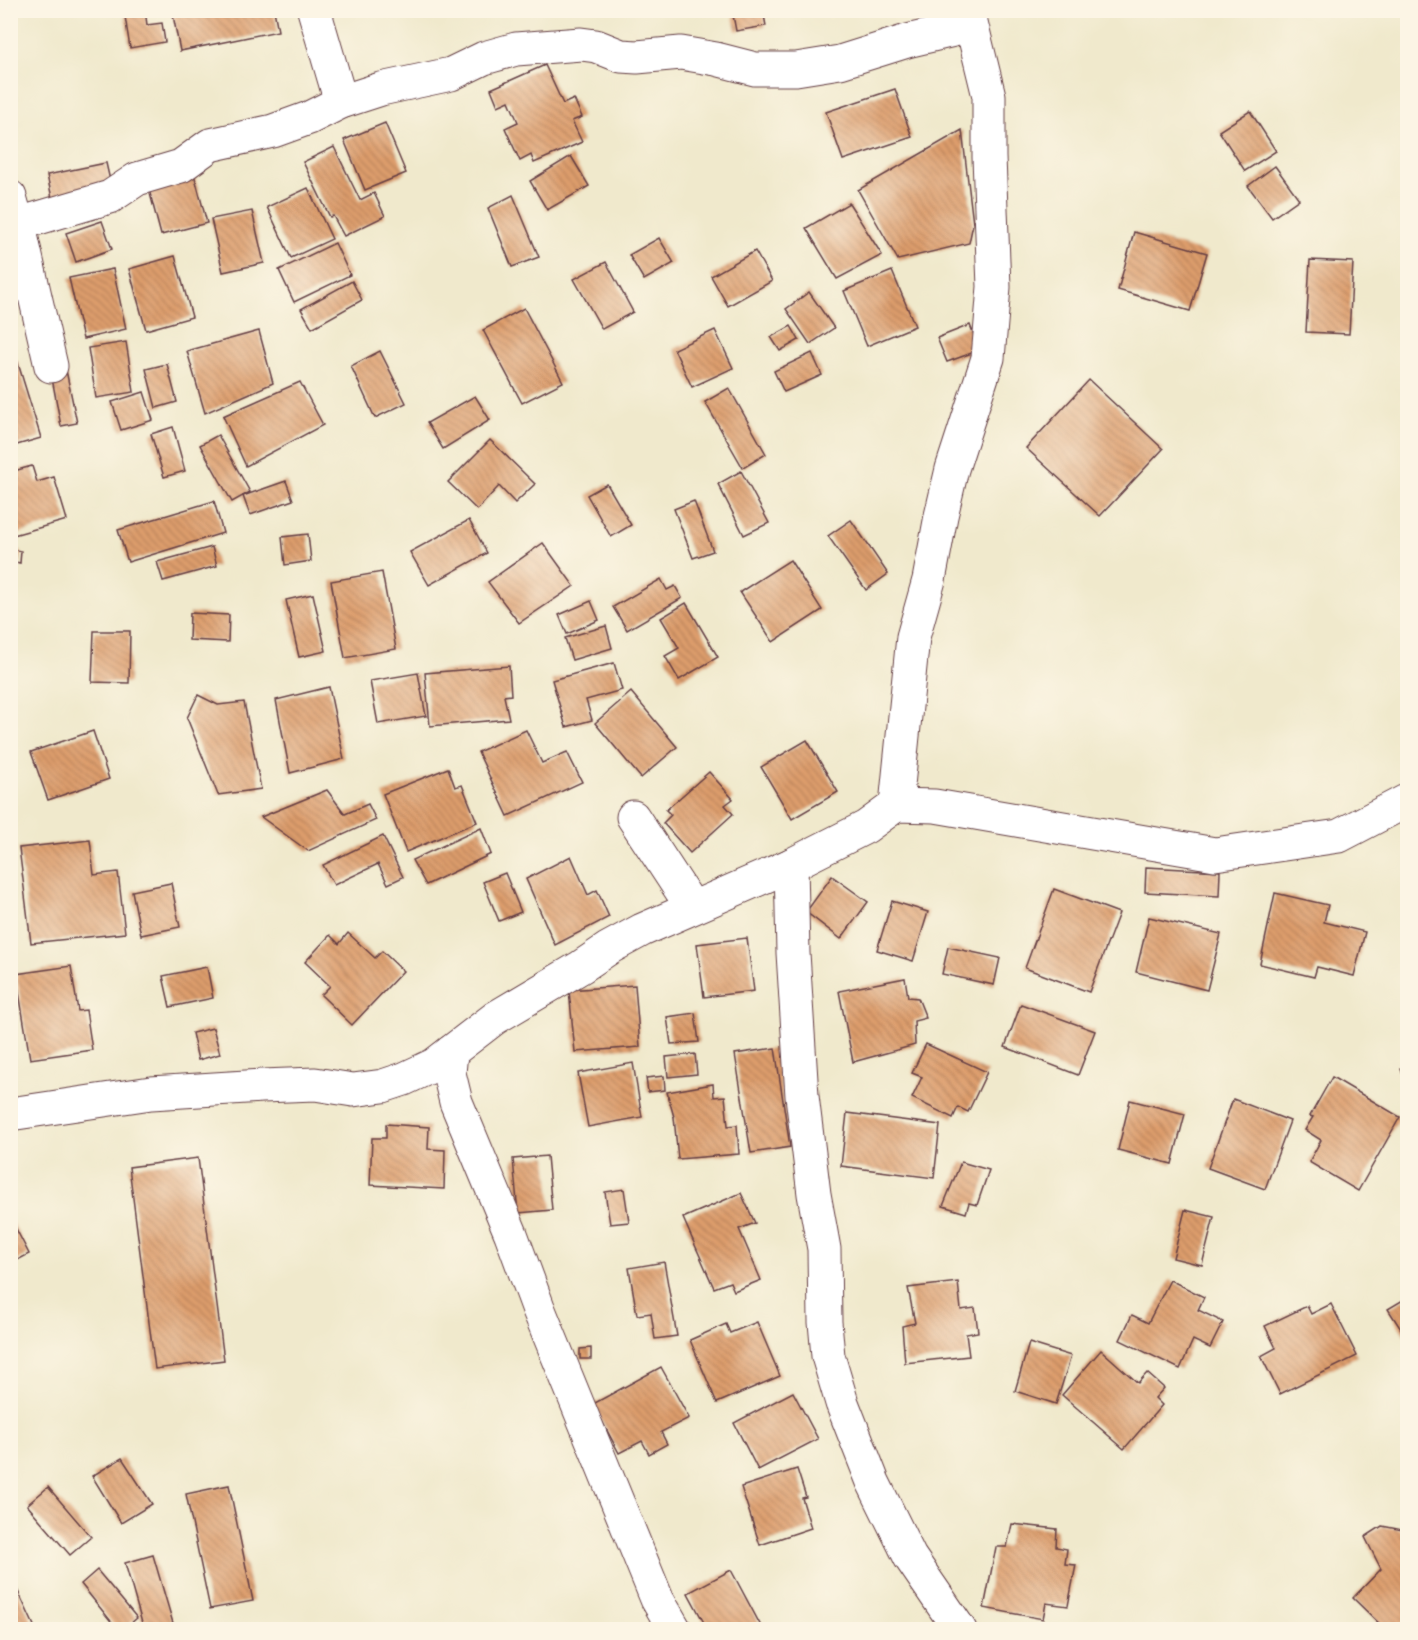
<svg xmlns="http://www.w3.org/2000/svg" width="1418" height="1640" font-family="Delius,sans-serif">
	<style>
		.building { fill: url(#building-back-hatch) }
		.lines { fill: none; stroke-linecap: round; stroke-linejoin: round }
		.street-casing { stroke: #633d43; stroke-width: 35 }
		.street { stroke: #fff; stroke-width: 33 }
	</style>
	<defs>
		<pattern id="building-back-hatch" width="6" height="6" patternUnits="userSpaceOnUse" patternTransform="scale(1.5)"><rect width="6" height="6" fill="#dd9d6c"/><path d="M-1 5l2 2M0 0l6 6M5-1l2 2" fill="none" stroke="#b57f59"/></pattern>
	</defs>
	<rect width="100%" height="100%" fill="#fcf5e5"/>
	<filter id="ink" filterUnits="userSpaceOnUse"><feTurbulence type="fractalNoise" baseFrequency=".0167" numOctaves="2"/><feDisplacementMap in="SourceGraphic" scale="12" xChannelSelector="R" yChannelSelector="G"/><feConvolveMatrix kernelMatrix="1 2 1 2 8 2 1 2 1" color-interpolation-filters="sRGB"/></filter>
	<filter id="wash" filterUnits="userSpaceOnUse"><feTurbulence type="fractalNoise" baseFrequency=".008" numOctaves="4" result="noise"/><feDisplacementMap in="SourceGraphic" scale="24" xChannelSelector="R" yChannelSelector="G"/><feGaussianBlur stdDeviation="1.35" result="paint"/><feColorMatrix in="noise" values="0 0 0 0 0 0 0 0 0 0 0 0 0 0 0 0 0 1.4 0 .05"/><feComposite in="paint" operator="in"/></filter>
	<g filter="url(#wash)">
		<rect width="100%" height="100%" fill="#f0e9cc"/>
		<g id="blocks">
			<!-- building -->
			<g class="building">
				<path d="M124 10H145L147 25 162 23 165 42 130 48Z"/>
				<path d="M172 10H249L250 12 259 10H274L278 31 180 51Z"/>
				<path d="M732 10H763L766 26 736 31Z"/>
				<path d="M545 65 563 104 574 99 582 117 572 121 582 142 534 163 531 155 520 161 505 128 518 122 509 101 498 106 491 89Z"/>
				<path d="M895 89 912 137 843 160 826 112Z"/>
				<path d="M1250 111 1276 151 1245 171 1219 131Z"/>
				<path d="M385 123 406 173 365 190 344 140Z"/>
				<path d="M962 130 973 224 969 243 898 260 858 190Z"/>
				<path d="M334 147 360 200 374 193 385 216 344 236 333 216 330 217 303 162Z"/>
				<path d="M571 156 589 186 547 210 530 181Z"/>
				<path d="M106 163 111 185 52 198 47 175Z"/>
				<path d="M1275 166 1299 199 1272 218 1248 186Z"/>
				<path d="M193 170 207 223 161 235 147 182Z"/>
				<path d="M308 188 332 239 291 258 267 207Z"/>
				<path d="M513 195 539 257 512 267 488 208Z"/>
				<path d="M849 203 882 255 837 279 806 228Z"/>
				<path d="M252 211 264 263 223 272 211 219Z"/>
				<path d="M102 221 112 249 76 262 66 233Z"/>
				<path d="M1134 232 1207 253 1190 311 1118 290Z"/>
				<path d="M659 238 674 263 644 280 629 255Z"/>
				<path d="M335 243 350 275 294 302 279 270Z"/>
				<path d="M755 251 772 281 728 306 711 276Z"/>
				<path d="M175 256 192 317 146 330 129 269Z"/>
				<path d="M1310 260 1353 262 1349 334 1306 332Z"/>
				<path d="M606 262 633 312 602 329 574 279Z"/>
				<path d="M113 269 126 329 83 339 69 278Z"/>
				<path d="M892 271 915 326 867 346 844 291Z"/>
				<path d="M352 281 362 300 312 328 301 309Z"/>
				<path d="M809 292 834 328 810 344 786 309Z"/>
				<path d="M524 308 563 382 522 403 483 330Z"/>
				<path d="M970 325 980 350 947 362 937 338Z"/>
				<path d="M791 326 799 340 780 351 771 337Z"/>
				<path d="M715 330 733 368 692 387 674 349Z"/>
				<path d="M259 331 273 383 205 413 187 351Z"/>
				<path d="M126 342 134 392 96 398 88 348Z"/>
				<path d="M380 351 406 403 375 418 351 366Z"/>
				<path d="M812 353 822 375 784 392 774 371Z"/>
				<path d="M17 360 41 438 10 447V362Z"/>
				<path d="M167 364 177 402 156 408 146 369Z"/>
				<path d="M66 370 77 423 61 426 51 373Z"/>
				<path d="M1089 380 1163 449 1100 516 1026 448Z"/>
				<path d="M300 382 323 425 246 466 223 416Z"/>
				<path d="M729 388 766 454 743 468 705 402Z"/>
				<path d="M144 392 153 420 121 430 112 402Z"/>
				<path d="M475 396 490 420 443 449 427 423Z"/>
				<path d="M173 427 185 471 164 477 151 434Z"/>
				<path d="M218 435 250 492 232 502 200 445Z"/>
				<path d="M490 440 535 484 515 503 499 486 477 510 448 482Z"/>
				<path d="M32 466 37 482 54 477 67 520 10 536V472Z"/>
				<path d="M741 471 769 523 744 535 718 484Z"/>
				<path d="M286 481 293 500 250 515 243 496Z"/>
				<path d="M607 484 631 525 611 537 587 495Z"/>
				<path d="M214 501 223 533 128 562 118 530Z"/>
				<path d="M694 501 713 551 693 558 674 509Z"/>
				<path d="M469 520 487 553 429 585 410 552Z"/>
				<path d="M851 520 888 574 866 590 828 536Z"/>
				<path d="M308 534 311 561 285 565 282 537Z"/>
				<path d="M543 543 574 586 519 623 488 582Z"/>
				<path d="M212 547 217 566 163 581 157 562Z"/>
				<path d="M10 549 21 551 20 563 10 561Z"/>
				<path d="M790 560 822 610 773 642 740 592Z"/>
				<path d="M382 572 396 649 345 658 331 581Z"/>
				<path d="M661 579 667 590 675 586 682 598 627 630 613 607Z"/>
				<path d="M313 594 326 651 299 657 286 600Z"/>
				<path d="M591 601 599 620 567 634 559 615Z"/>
				<path d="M686 603 718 657 679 680 665 656 679 648 661 618Z"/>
				<path d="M190 613 229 615 228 642 189 640Z"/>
				<path d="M606 626 612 648 572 660 565 638Z"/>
				<path d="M94 631H130L129 683 92 682Z"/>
				<path d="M614 663 622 690 586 700 592 720 566 727 552 680Z"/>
				<path d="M509 666 511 695 504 696 509 719 430 726 425 673Z"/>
				<path d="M418 673 426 716 378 724 370 681Z"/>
				<path d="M329 687 344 759 290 773 276 700Z"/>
				<path d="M631 692 677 747 641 778 595 723Z"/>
				<path d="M198 695 218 705 244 702 261 789 218 795 187 718Z"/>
				<path d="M526 730 542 763 567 752 582 782 508 816 478 752Z"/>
				<path d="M93 731 109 779 48 800 31 752Z"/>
				<path d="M807 740 838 792 792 819 761 767Z"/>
				<path d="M448 768 455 787 462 785 477 822 406 852 383 794Z"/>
				<path d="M709 772 733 799 725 805 733 814 690 853 663 823 671 815 666 810Z"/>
				<path d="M327 790 345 814 368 804 376 820 308 851 261 817Z"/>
				<path d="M481 828 491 854 426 885 412 860Z"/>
				<path d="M383 836 403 877 388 884 378 864 334 885 323 865Z"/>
				<path d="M90 840 94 875 118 872 125 933 31 943 19 848Z"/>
				<path d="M571 856 588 895 597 890 609 917 555 945 526 879Z"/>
				<path d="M1146 867 1220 871 1219 896 1145 892Z"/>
				<path d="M505 873 521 912 499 921 483 882Z"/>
				<path d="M832 876 868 902 841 939 806 912Z"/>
				<path d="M171 883 180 927 141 935 132 891Z"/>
				<path d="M1054 889 1119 913 1089 992 1025 968Z"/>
				<path d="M1275 893 1328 905 1324 922 1365 932 1354 976 1317 967 1314 977 1260 964Z"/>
				<path d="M892 901 928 912 913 961 877 950Z"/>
				<path d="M1149 917 1221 934 1207 990 1136 972Z"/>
				<path d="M348 933 375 958 382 951 403 971 352 1025 321 995 330 986 305 962 330 935 339 944Z"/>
				<path d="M747 938 754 991 704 997 697 944Z"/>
				<path d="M948 947 1000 958 994 985 942 974Z"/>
				<path d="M71 966 78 1011 86 1010 92 1050 30 1059 16 974Z"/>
				<path d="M207 967 213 998 170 1007 163 976Z"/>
				<path d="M905 978 908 997 918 998 926 1018 914 1021 915 1045 853 1062 839 991Z"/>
				<path d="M635 985 640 1047 575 1052 569 990Z"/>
				<path d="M1021 1004 1095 1031 1078 1075 1005 1047Z"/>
				<path d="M695 1013 699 1042 671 1044 667 1017Z"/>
				<path d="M213 1028 220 1054 198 1060 192 1033Z"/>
				<path d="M926 1044 987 1072 968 1112 958 1107 953 1118 912 1098 922 1077 912 1073Z"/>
				<path d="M775 1048 790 1147 751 1153 735 1054Z"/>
				<path d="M695 1054 697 1074 668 1077 666 1057Z"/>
				<path d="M633 1063 642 1117 588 1127 578 1073Z"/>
				<path d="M1408 1067V1087H1407L1401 1069Z"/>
				<path d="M664 1076 665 1090 648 1092 646 1078Z"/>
				<path d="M1332 1077 1400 1117 1358 1191 1309 1162 1321 1140 1305 1130 1313 1117 1310 1116Z"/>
				<path d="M713 1084 714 1097 725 1096 728 1126 737 1125 739 1154 678 1159 674 1117 667 1092Z"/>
				<path d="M1233 1099 1290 1121 1265 1189 1208 1168Z"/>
				<path d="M1130 1100 1185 1114 1172 1164 1118 1150Z"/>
				<path d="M847 1113 940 1125 934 1178 841 1166Z"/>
				<path d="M386 1124 429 1127 428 1149 445 1150 444 1189 370 1185 372 1138H386Z"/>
				<path d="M547 1156 552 1210 518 1213 513 1159Z"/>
				<path d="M198 1158 224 1360 155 1369 129 1167Z"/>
				<path d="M961 1162 989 1170 977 1205 969 1203 966 1213 943 1206Z"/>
				<path d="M624 1189 629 1222 610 1224 605 1192Z"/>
				<path d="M741 1193 755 1223 739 1229 761 1280 734 1291 730 1282 714 1288 683 1218Z"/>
				<path d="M1185 1210 1214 1217 1202 1265 1173 1258Z"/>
				<path d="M12 1221 29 1254 10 1264V1222Z"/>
				<path d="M664 1262 677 1336 655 1339 651 1313 637 1315 629 1268Z"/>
				<path d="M1170 1280 1204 1297 1198 1310 1223 1322 1210 1348 1193 1340 1180 1369 1120 1340 1132 1315 1148 1323Z"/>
				<path d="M958 1282 961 1310 975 1308 978 1332 966 1334 969 1356 905 1363 902 1326 915 1323 908 1288Z"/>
				<path d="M1408 1297V1336L1406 1337 1388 1309Z"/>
				<path d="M1331 1304 1357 1356 1280 1394 1261 1356 1276 1348 1265 1326 1307 1306 1311 1314Z"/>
				<path d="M757 1322 780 1376 717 1403 690 1340 726 1324 730 1333Z"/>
				<path d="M1029 1343 1071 1356 1056 1404 1015 1391Z"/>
				<path d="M591 1348V1359H580V1349Z"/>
				<path d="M1101 1350 1138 1383 1147 1373 1164 1388 1155 1398 1162 1405 1124 1449 1062 1395Z"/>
				<path d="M661 1367 689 1418 661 1432 667 1444 649 1454 642 1441 619 1453 593 1404Z"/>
				<path d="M793 1392 818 1439 758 1470 734 1423Z"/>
				<path d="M122 1458 152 1504 121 1523 92 1476Z"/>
				<path d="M797 1469 806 1497 802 1498 811 1528 760 1545 741 1487Z"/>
				<path d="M229 1485 253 1601 210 1609 186 1494Z"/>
				<path d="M48 1487 91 1537 70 1555 27 1505Z"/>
				<path d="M1012 1524 1057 1529 1056 1547 1067 1549 1065 1564 1076 1565 1068 1606 1046 1603 1043 1619 984 1608 996 1547H1007Z"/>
				<path d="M1382 1526 1408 1531V1618L1397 1630H1386L1353 1598 1381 1569 1365 1537Z"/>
				<path d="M153 1555 175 1630H144L125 1563Z"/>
				<path d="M97 1570 137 1618 123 1630H118L81 1584Z"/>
				<path d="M731 1570 763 1630H708L688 1593Z"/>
				<path d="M10 1574 36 1630H10Z"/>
			</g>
		</g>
	</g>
	<g filter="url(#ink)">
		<use href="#blocks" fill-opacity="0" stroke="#633d43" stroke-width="1.5"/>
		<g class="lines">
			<!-- street casing -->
			<g class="street-casing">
				<g id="street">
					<path d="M314 10 341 102"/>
					<path d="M10 197 21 235 51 366"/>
					<path d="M18 224 110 197 137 179 181 166 210 145 273 131 309 118 341 102 381 89 451 74 484 58 516 49 581 44 596 46 621 56 637 57 681 53 716 59 755 69H796L840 62 907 41 971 26"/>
					<path d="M896 805 913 637 929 580 941 516 952 469 988 358 994 287 989 157V96L968 10"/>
					<path d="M633 817 692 907"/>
					<path d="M791 865 793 953 802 1096 814 1194 824 1249 825 1322 828 1356 842 1403 873 1482 910 1557 960 1630"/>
					<path d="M451 1052 449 1073 456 1102 511 1234 539 1310 657 1599 675 1630"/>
					<path d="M10 1114 151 1093 262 1086 315 1084 353 1090 383 1086 404 1079 434 1065 495 1018 581 967 609 948 642 930 791 865 866 827 896 805 935 806 1215 854 1339 836 1408 800"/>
				</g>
			</g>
			<!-- street -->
			<use href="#street" class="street"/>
		</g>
	</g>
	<!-- margin -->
	<rect width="1418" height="1640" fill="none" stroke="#fcf5e5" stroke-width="36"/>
</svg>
